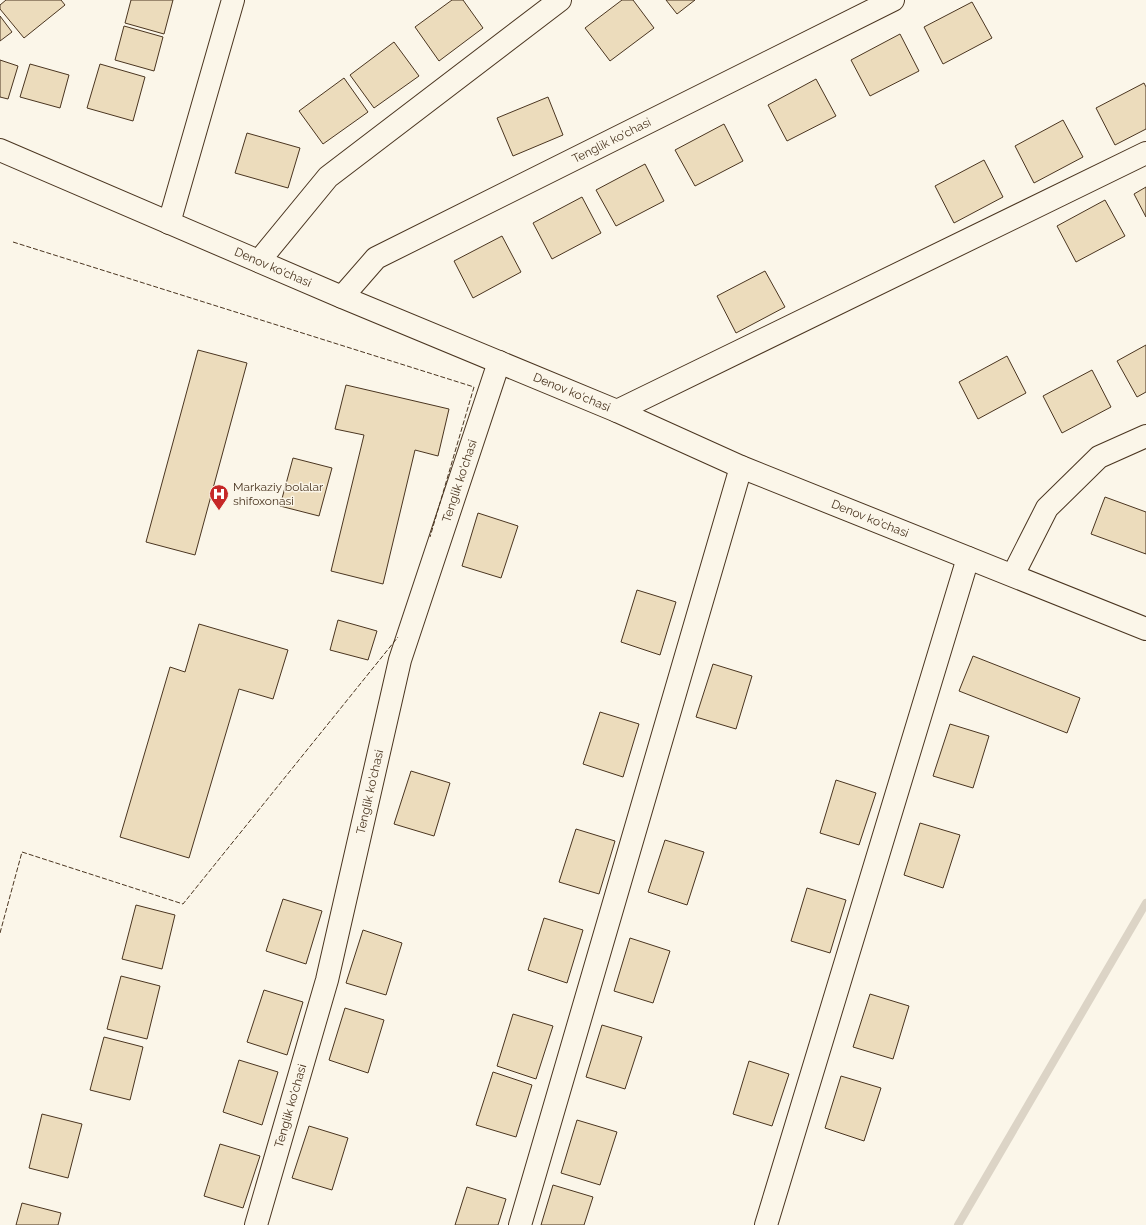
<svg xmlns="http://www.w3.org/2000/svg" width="1146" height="1225" font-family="Raleway,sans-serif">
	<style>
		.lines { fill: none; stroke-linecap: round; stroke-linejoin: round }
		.stream { stroke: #dcd4c6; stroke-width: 8 }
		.building { fill: #ecdcbc; stroke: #4a3520 }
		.minor-casing { stroke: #4a3520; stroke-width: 24 }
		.tertiary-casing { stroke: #4a3520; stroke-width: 24 }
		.minor { stroke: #fbf6e9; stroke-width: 22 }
		.tertiary { stroke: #fbf6e9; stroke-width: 22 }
		.fence { stroke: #4a3520; stroke-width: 1; stroke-dasharray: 5 2; stroke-linecap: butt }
		.labels { text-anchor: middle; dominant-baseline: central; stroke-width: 3; stroke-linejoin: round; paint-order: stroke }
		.street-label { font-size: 12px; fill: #4a3520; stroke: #fbf6e9 }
		.poi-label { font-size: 12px; fill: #4a3520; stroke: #fbf6e9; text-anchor: start }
	</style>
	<rect width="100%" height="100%" fill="#fbf6e9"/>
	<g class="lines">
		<!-- stream -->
		<path class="stream" d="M958 1225 1146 903"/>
	</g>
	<!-- building -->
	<g class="building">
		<path d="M6 0H61L65 5 24 38 0 9V5Z"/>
		<path d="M131 0H173L164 34 125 23Z"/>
		<path d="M452 0H463L483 28 439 61 415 27Z"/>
		<path d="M622 0H633L654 28 610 61 585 28Z"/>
		<path d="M666 0H695L677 14Z"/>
		<path d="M972 2 992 38 943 64 924 27Z"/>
		<path d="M0 16 12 32 0 41Z"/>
		<path d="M124 26 163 37 154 71 115 60Z"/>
		<path d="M900 34 919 71 870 96 851 60Z"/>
		<path d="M394 42 419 76 374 108 350 75Z"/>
		<path d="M0 60 18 66 8 99 0 97Z"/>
		<path d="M30 64 69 75 60 108 20 97Z"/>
		<path d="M100 64 145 77 133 121 87 108Z"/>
		<path d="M344 78 368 112 323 144 299 111Z"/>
		<path d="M816 79 836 116 787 141 768 105Z"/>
		<path d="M1144 83 1146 87V129L1115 145 1096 108Z"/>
		<path d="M548 97 563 135 513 156 497 118Z"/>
		<path d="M1063 120 1083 157 1034 183 1015 146Z"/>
		<path d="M724 124 743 161 695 186 675 150Z"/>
		<path d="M247 133 300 148 288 188 235 173Z"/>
		<path d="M984 160 1003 197 954 223 935 186Z"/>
		<path d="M645 164 664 201 616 226 596 190Z"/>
		<path d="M1146 187V217L1134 194Z"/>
		<path d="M582 197 601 233 552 259 533 223Z"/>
		<path d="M1105 200 1125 236 1076 262 1057 226Z"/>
		<path d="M502 236 521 272 473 298 454 261Z"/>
		<path d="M765 271 785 307 736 333 717 296Z"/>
		<path d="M1146 345V392L1137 397 1117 361Z"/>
		<path d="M198 350 247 363 195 555 146 542Z"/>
		<path d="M1007 356 1026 393 978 419 959 382Z"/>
		<path d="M1092 370 1111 407 1062 433 1043 396Z"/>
		<path d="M346 385 449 409 438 456 415 450 383 584 331 571 364 435 335 429Z"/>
		<path d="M293 458 332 468 319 516 280 506Z"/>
		<path d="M1105 497 1146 512V554L1091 534Z"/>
		<path d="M478 513 518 526 501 578 462 566Z"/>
		<path d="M637 590 676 602 660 655 621 642Z"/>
		<path d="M338 620 377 631 368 660 330 650Z"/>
		<path d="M199 624 288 650 273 699 239 689 189 858 120 837 170 667 185 672Z"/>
		<path d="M973 656 1080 698 1067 733 959 691Z"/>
		<path d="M713 664 752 676 736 729 696 717Z"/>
		<path d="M600 712 639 724 623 777 583 764Z"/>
		<path d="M950 724 989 736 973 788 933 776Z"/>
		<path d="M411 771 450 783 434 836 394 824Z"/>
		<path d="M836 780 876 793 859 845 820 833Z"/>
		<path d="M920 823 960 835 943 888 904 875Z"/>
		<path d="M576 829 615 841 599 894 559 882Z"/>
		<path d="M665 840 704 852 687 905 648 892Z"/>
		<path d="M807 888 846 900 830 953 791 941Z"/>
		<path d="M283 899 322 911 306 964 266 951Z"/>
		<path d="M136 905 175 915 162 969 122 959Z"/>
		<path d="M544 918 583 930 567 983 528 970Z"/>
		<path d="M363 930 402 943 386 995 346 983Z"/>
		<path d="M630 938 670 951 653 1003 614 991Z"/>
		<path d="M121 976 160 986 147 1039 107 1029Z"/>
		<path d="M264 990 303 1002 287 1055 247 1042Z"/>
		<path d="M870 994 909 1006 893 1059 853 1047Z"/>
		<path d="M345 1008 384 1020 368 1073 329 1060Z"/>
		<path d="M513 1014 553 1026 536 1079 497 1066Z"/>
		<path d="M602 1025 642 1037 625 1089 586 1077Z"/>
		<path d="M104 1037 143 1047 130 1100 90 1090Z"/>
		<path d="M239 1060 278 1072 262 1125 223 1112Z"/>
		<path d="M749 1061 789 1074 772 1126 733 1114Z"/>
		<path d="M493 1072 532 1085 516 1137 476 1125Z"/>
		<path d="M841 1076 881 1088 864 1141 825 1128Z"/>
		<path d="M42 1114 82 1124 68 1178 29 1168Z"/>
		<path d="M577 1120 617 1132 600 1185 561 1173Z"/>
		<path d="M309 1126 348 1138 332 1190 292 1178Z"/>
		<path d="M220 1144 260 1156 243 1208 204 1196Z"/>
		<path d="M553 1185 593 1197 584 1225H541Z"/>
		<path d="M467 1187 506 1199 498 1225H455Z"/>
		<path d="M22 1203 61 1213 58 1225H16Z"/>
	</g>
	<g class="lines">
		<!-- minor casing -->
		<g class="minor-casing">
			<g id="minor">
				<path d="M259 261 328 177 560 0"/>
				<path id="s1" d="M342 297 376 258 893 0"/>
				<path d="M617 411 1146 153"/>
				<path d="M1013 575 1047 508 1099 457 1146 436"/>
				<path id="s2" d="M256 1225 327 980 400 660 499 362"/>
				<path d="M520 1225 741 467"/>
				<path d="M766 1225 968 558"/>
			</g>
		</g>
		<!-- tertiary casing -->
		<g class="tertiary-casing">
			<g id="tertiary">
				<path id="s3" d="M0 150 342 297 617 411 741 467 1146 629"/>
				<path d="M169 223 233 0"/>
			</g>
		</g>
		<!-- minor -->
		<use href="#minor" class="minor"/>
		<!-- tertiary -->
		<use href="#tertiary" class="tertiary"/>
		<!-- fence -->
		<g class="fence">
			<path d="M13 242 474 387 430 537"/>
			<path d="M0 933 22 852 183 904 398 637"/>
		</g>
	</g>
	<!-- icons -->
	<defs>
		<g id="hospital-pin" transform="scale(1)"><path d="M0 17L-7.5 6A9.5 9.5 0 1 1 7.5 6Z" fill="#c62828" stroke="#fbf6e9"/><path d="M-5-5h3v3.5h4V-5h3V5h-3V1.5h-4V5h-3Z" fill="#fff"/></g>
	</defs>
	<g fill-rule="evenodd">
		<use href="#hospital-pin" x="219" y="494"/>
	</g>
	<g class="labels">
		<!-- street labels -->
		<g class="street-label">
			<text stroke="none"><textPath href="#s1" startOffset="315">Tenglik ko'chasi</textPath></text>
			<text stroke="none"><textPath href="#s3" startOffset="297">Denov ko'chasi</textPath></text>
			<text stroke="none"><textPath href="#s3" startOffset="621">Denov ko'chasi</textPath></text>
			<text stroke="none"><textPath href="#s2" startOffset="772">Tenglik ko'chasi</textPath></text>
			<text stroke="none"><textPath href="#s3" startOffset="945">Denov ko'chasi</textPath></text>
			<text stroke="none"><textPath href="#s2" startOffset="448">Tenglik ko'chasi</textPath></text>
			<text stroke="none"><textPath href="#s2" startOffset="124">Tenglik ko'chasi</textPath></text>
		</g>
		<!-- poi labels -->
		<g class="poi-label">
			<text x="233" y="487">Markaziy bolalar<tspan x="233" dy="14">shifoxonasi</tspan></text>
		</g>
	</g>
</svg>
